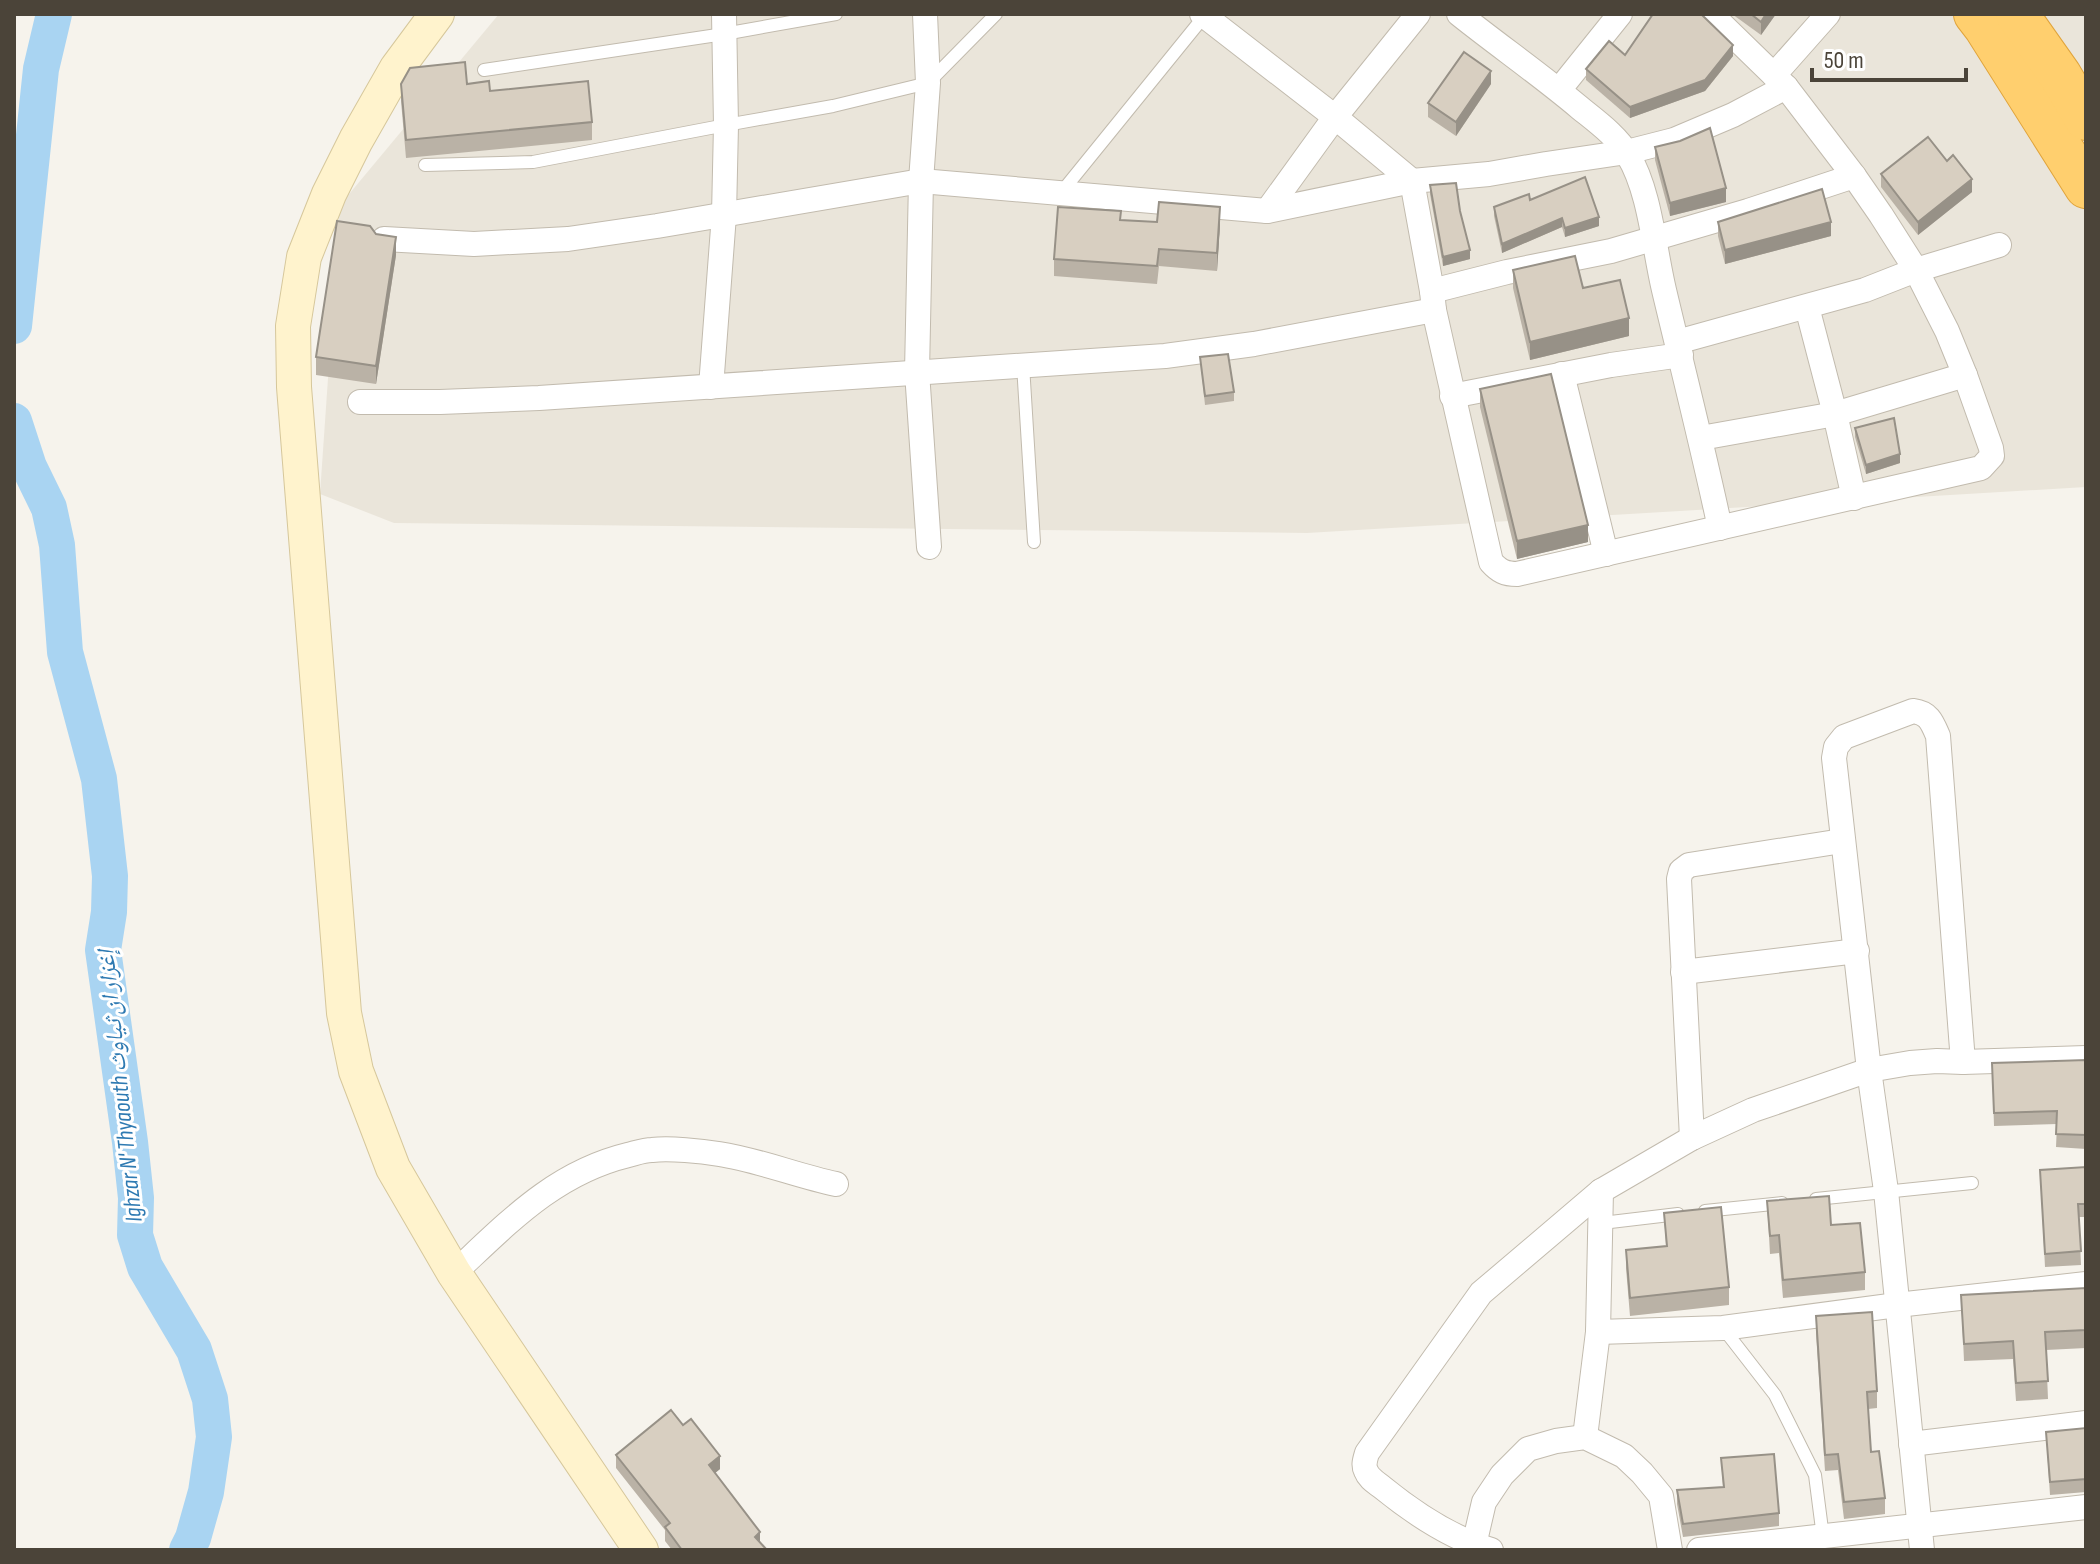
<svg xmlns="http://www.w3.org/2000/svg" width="2100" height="1564" font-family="'Sofia Sans Condensed','Noto Naskh Arabic',sans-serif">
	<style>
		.residential { fill: #eae5da }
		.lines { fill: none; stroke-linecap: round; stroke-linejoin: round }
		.river { stroke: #a9d4f2; stroke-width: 36 }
		.lane-casing { stroke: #c2bbae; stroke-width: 14 }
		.street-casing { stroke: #c2bbae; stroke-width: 26 }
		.secondary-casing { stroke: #d6c79b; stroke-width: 36 }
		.highway-casing { stroke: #e0a43c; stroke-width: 44 }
		.lane { stroke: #fff; stroke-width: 12 }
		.street { stroke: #fff; stroke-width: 24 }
		.secondary { stroke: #fff3cd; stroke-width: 34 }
		.highway { stroke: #ffcf6e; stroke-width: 42 }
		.wall { fill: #bab2a6 }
		.shaded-wall { fill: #979187 }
		.building { fill: #d8cfc1; stroke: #979187; stroke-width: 2 }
		.labels { text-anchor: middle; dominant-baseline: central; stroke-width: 6; stroke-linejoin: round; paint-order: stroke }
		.water-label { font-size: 24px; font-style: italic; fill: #2e7ab2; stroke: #fff }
	</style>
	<rect width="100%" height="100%" fill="#f6f3ec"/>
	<!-- residential -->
	<path class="residential" d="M499 14H2086V487L1307 533 394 523 320 494 340 205Z"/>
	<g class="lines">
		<!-- river -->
		<g class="river">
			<path d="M14 326 41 69 54 14"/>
			<path d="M14 421 29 467 49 508 57 545 65 652 99 779 110 876 109 912 103 950 130 1142 136 1198 135 1235 145 1267 194 1350 210 1399 214 1437 206 1492 193 1538 187 1550"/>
		</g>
		<!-- lane casing -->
		<g class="lane-casing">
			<g id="lane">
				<path d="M484 70 724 34 836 14"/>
				<path d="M425 165 533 162 726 125 833 106 928 83 996 14"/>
				<path d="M1060 194 1206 14"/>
				<path d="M1023 365 1034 542"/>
				<path d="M1816 1199 1972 1183"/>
				<path d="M1705 1211 1782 1203"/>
				<path d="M1602 1223 1678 1214"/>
				<path d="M1723 1328 1775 1395 1815 1475 1823 1537"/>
			</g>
		</g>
		<!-- street casing -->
		<g class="street-casing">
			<g id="street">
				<path d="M925 14 928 83 921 181 917 372 929 547"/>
				<path d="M1202 14 1335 117 1412 181 1432 291 1434 310 1491 562C1499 571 1505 574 1517 574L1981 468 1992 456 1991 448 1965 375 1947 331 1916 270 1881 215 1854 176 1786 87 1711 14"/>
				<path d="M1459 14C1499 46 1541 75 1580 108 1596 121 1617 136 1628 155 1650 191 1654 248 1664 290 1683 370 1703 448 1720 528"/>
				<path d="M1774 75 1828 14"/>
				<path d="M1559 90 1620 14"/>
				<path d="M1267 211 1335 117 1418 14"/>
				<path d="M384 239 474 244 568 239 657 226 921 181 1267 211 1412 181 1489 174 1546 164 1627 152 1674 140 1733 115 1786 87"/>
				<path d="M1432 291 1507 272 1611 251 1748 211 1854 176"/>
				<path d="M1807 307 1835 414 1854 498"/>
				<path d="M1677 342 1865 290 1916 270 1999 245"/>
				<path d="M1562 374 1606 554"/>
				<path d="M711 387 724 215 726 125 724 14"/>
				<path d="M1452 396 1611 365 1681 355"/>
				<path d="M360 402H440L539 398 1165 356 1254 344 1434 310"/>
				<path d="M1701 438 1835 414 1965 375"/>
				<path d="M1683 972 1857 951"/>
				<path d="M1692 1138 1679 879 1681 871 1689 865 1842 841"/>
				<path d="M454 1273C508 1223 554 1173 628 1155 636 1153 644 1150 652 1150 670 1148 701 1151 719 1154 759 1160 797 1176 836 1184"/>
				<path d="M1598 1332 1723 1328 1897 1305 2086 1284"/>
				<path d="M1585 1437 1598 1332 1601 1191"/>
				<path d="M1911 1444 2086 1423"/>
				<path d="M1474 1545 1484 1502 1502 1475 1528 1449 1556 1441 1585 1437 1624 1456 1642 1473 1661 1496 1670 1550"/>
				<path d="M1491 1550C1452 1538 1415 1514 1383 1488 1377 1483 1369 1479 1366 1471 1363 1465 1365 1460 1367 1453L1481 1293 1601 1191 1692 1138 1753 1110 1869 1070 1910 1063 1937 1061 1963 1062 2086 1058"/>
				<path d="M1699 1550 2086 1507"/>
				<path d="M1922 1550 1886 1191 1869 1070 1834 758 1836 747 1844 737 1913 711C1929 713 1932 722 1938 736L1963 1062"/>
			</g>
		</g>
		<!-- secondary casing -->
		<g class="secondary-casing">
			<path id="secondary" d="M437 14 397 68 356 140 329 194 304 257 293 326 294 387 344 1013 356 1071 393 1168 454 1273 641 1550"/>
		</g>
		<!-- highway casing -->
		<g class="highway-casing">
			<g id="highway">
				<path d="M1975 14 1985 27 2086 187"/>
				<path d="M2017 14 2060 75 2086 119"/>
			</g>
		</g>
		<!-- lane -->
		<use href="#lane" class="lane"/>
		<!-- street -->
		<use href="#street" class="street"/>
		<!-- secondary -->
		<use href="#secondary" class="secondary"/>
		<!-- highway -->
		<use href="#highway" class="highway"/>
	</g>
	<!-- wall -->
	<g class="wall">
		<path d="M1732 14H1776L1761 35Z"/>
		<path d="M1625 55 1733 56 1705 91 1630 118 1586 80V69Z"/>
		<path d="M401 84H467L592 122V140L406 158 401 101Z"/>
		<path d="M1491 84 1456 136 1428 117V103Z"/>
		<path d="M1655 147 1726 202 1670 216 1655 160Z"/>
		<path d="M1881 174 1972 192 1918 235 1881 187Z"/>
		<path d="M1430 185 1460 211 1470 259 1443 266 1430 194Z"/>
		<path d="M1530 200 1599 226 1565 237 1562 227 1502 253 1494 216V207Z"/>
		<path d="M1121 220 1220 225 1217 271 1159 266 1157 284 1054 276V259Z"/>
		<path d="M1718 222 1831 236 1725 264 1718 236Z"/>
		<path d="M396 255 376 384 316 375V357Z"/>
		<path d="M1513 270 1583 288 1629 336 1530 360 1513 288Z"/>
		<path d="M1200 357 1234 392V401L1205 405Z"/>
		<path d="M1480 389 1588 542 1517 559 1480 407Z"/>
		<path d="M1855 428 1900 463 1866 474 1855 437Z"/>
		<path d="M2086 1060V1149L2056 1147 2057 1124 1994 1126 1992 1063Z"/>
		<path d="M2086 1167V1217H2079L2081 1265 2045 1267 2040 1170Z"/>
		<path d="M1767 1201 1831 1225 1865 1272V1290L1783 1298 1779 1253 1770 1254Z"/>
		<path d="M1664 1213 1729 1287V1305L1630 1316 1626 1268V1250L1666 1246Z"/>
		<path d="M2086 1288V1348L2046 1350 2048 1399 2016 1401 2013 1359 1964 1361 1961 1295Z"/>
		<path d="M1816 1316 1877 1391V1408L1868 1409 1871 1452 1885 1498V1514L1844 1519 1838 1470 1825 1471 1816 1333Z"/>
		<path d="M2086 1428V1492L2050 1495 2046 1432Z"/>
		<path d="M616 1455 720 1469 715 1473 760 1543 767 1550H672L665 1541V1530L616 1468Z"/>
		<path d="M1721 1458 1779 1513V1526L1683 1537 1677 1504V1490L1723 1487Z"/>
	</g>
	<!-- shaded-wall -->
	<g class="shaded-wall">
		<path d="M1766 14H1776L1761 35V22Z"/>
		<path d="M1733 45V56L1705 91 1630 118V107Z"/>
		<path d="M1491 71V84L1456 136V122Z"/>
		<path d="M1972 179V192L1918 235V222Z"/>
		<path d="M1726 188V202L1670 216V203Z"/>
		<path d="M1220 207V225L1217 271V253Z"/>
		<path d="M1599 217V226L1565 237V228Z"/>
		<path d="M1562 218V227L1502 253V244Z"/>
		<path d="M1831 222V236L1725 264V250Z"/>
		<path d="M396 237V255L376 384V366Z"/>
		<path d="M1470 250V259L1443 266V257Z"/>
		<path d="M1629 318V336L1530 360V342Z"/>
		<path d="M1900 454V463L1866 474V465Z"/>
		<path d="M1588 525V542L1517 559V541Z"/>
		<path d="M720 1456V1469L709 1478V1465Z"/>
		<path d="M760 1532V1546L755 1537Z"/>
	</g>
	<!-- building -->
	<g class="building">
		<path d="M1653 14H1701L1733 45 1705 80 1630 107 1586 69 1609 41 1625 55Z"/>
		<path d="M1751 14H1766L1761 22Z"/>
		<path d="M1464 52 1491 71 1456 122 1428 103Z"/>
		<path d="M465 62 467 84 489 81 490 91 588 81 592 122 406 140 401 84 410 68Z"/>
		<path d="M1710 128 1726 188 1670 203 1655 147 1680 141Z"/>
		<path d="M1928 137 1947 161 1953 155 1972 179 1918 222 1881 174Z"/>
		<path d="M1585 177 1599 217 1565 228 1562 218 1502 244 1494 207 1529 194 1530 200Z"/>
		<path d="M1456 183 1460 211 1470 250 1443 257 1430 185Z"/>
		<path d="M1822 189 1831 222 1725 250 1718 222Z"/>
		<path d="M1159 202 1220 207 1217 253 1159 249 1157 266 1054 259 1058 207 1121 211 1120 220 1157 222Z"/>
		<path d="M337 221 370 226 376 234 396 237 376 366 316 357Z"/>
		<path d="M1575 256 1583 288 1620 280 1629 318 1530 342 1513 270Z"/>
		<path d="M1228 354 1234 392 1205 396 1200 357Z"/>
		<path d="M1551 374 1588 525 1517 541 1480 389Z"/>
		<path d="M1894 418 1900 454 1866 465 1855 428Z"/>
		<path d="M2086 1060V1135L2056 1134 2057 1111 1994 1113 1992 1063Z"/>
		<path d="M2086 1167V1204H2078L2081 1251 2045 1254 2040 1170Z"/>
		<path d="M1829 1196 1831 1225 1860 1223 1865 1272 1783 1280 1779 1235 1770 1236 1767 1201Z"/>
		<path d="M1721 1207 1729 1287 1630 1298 1626 1250 1667 1246 1664 1213Z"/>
		<path d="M2086 1288V1330L2045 1332 2048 1381 2016 1383 2013 1341 1964 1344 1961 1295Z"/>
		<path d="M1872 1312 1877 1391 1867 1392 1871 1452 1879 1451 1885 1498 1844 1502 1838 1454 1825 1455 1816 1316Z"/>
		<path d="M671 1410 683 1425 691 1419 720 1456 709 1465 760 1532 755 1537 767 1550H682L665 1527 670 1523 616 1455Z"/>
		<path d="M2086 1428V1479L2050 1482 2046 1432Z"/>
		<path d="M1774 1454 1779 1513 1683 1524 1677 1490 1724 1487 1721 1458Z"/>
	</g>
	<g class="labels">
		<!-- water labels -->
		<g class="water-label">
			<text transform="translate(120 1086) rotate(-96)">Ighzar N' Thyaouth إغزار ان ثياوث</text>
		</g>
	</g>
	<!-- border -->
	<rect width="2100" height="1564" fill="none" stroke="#4b4439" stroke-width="32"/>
	<!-- scale -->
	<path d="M1812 68v12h154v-12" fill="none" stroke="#4b4439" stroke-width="4"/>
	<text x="1824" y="68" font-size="24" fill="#4b4439" stroke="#ffffff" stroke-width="6" paint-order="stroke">50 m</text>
</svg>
